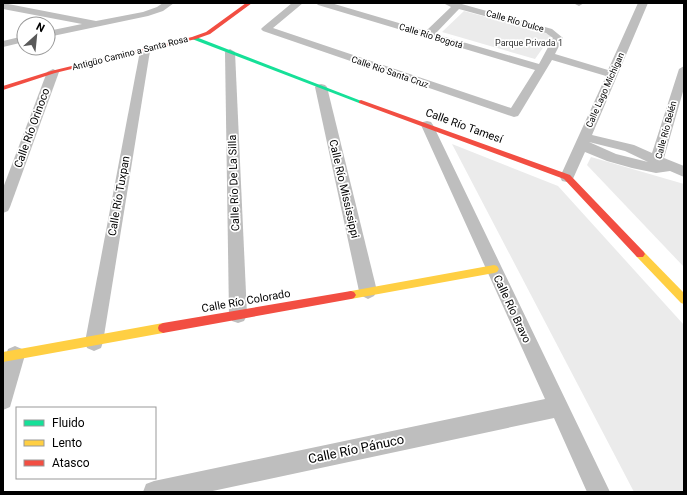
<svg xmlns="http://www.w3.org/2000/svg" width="687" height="495" font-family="Roboto,sans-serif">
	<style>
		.green { fill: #ebebeb }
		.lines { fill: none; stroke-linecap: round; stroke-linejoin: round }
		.street { fill: #bebebe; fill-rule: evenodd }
		.fast { fill: #16e098; fill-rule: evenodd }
		.slow { fill: #ffcf43; fill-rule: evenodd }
		.jam { fill: #f24e42; fill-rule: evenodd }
		.labels { text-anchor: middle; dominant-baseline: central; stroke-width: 3.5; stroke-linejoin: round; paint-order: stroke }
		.far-street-label { font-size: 9px; fill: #000; stroke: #fff }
		.far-park-label { font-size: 9px; fill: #323232; stroke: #fff }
		.street-label { font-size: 11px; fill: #000; stroke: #fff }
		.near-street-label { font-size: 13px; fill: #000; stroke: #fff }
	</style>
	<rect width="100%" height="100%" fill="#fff"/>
	<!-- green -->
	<g class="green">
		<path d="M464 11 552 35 535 59 442 32Z"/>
		<path d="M452 144 558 186 684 325V492H634Z"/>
		<path d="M591 157 684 184V267L587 165Z"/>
	</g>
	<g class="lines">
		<!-- street -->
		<g class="street">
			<path d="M3 3 96 21 143 12 157 7 163 3H174L163 11 148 16 48 37V31L82 24 3 9Z"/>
			<path d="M292 3H303L273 28 511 108 535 70 318 5 316 3H331L426 31 451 7 443 3H458L552 29 563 38 555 54 608 70 638 3H648L592 135 634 145 652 153 679 69 684 66V88L664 158 684 166V177L670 171 656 173 632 168 607 161 585 152 572 181 567 182 562 181 560 177 606 76 552 60 520 113 518 116 514 117 263 31 261 29 263 27ZM459 9 546 33 553 38 539 64 435 34ZM589 142 625 151 648 162 616 154Z"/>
			<path d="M573 3H584L579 6Z"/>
			<path d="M24 36V42L3 47V41Z"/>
			<path d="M145 48 150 51 103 342 101 348 94 351 87 348 85 342 140 51Z"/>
			<path d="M230 49 235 52 247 315 244 321 238 323 232 321 229 315 225 52Z"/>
			<path d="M53 69 59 72 10 207 8 211 3 213V188L47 72Z"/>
			<path d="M321 84 325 85 327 87 377 291 374 296 368 299 362 296 359 291 315 87 317 85Z"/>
			<path d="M427 121 431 122 433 125 610 492H587L554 418 208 492H143L146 484 154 481 545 399 421 125 423 122Z"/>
			<path d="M15 346 22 349 25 355 10 407 3 410V364L8 349Z"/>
		</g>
		<!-- fast -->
		<path class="fast" d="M192 37H196L364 102 363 103H359L192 39Z"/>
		<!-- slow -->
		<g class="slow">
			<path d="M640 250 643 251 684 293V304L681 303 637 257 635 254 637 251Z"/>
			<path d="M494 265 497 266 499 269 497 272 494 273 351 299 348 298 346 295 348 292 351 291Z"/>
			<path d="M163 323 167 325 168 328 167 331 163 333 3 362V352Z"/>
		</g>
		<!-- jam -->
		<g class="jam">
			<path d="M246 3H252L210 34 196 39 55 73 3 90V86L51 71 192 37 206 32Z"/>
			<path d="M361 100 570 175 643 251 645 254 643 257H637L564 179 359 103V101Z"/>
			<path d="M351 291 354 292 356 295 354 298 351 299 163 333 159 331 158 328 159 325 163 323Z"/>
		</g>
	</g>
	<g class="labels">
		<!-- far-street labels -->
		<g class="far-street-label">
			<text transform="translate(515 21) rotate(16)">Calle Río Dulce</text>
			<text transform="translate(431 36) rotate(17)">Calle Río Bogotá</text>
			<text transform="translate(130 53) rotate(-14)">Antigüo Camino a Santa Rosa</text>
			<text transform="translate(390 72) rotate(19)">Calle Río Santa Cruz</text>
			<text transform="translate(605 90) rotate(-66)">Calle Lago Michigan</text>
			<text transform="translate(666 130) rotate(-75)">Calle Río Belén</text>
		</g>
		<!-- far-park labels -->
		<g class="far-park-label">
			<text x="529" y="43">Parque Privada 1</text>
		</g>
		<!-- street labels -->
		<g class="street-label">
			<text transform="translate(464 126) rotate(20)">Calle Río Tamesí</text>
			<text transform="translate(32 128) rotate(-70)">Calle Río Orinoco</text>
			<text transform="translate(234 183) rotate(-92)">Calle Río De La Silla</text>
			<text transform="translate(344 189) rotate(77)">Calle Río Mississippi</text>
			<text transform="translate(119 196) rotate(-80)">Calle Río Tuxpan</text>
			<text transform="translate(246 301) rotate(-10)">Calle Río Colorado</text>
			<text transform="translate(512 309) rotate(65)">Calle Río Bravo</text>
		</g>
		<!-- near-street labels -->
		<g class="near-street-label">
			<text transform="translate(356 449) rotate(-12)">Calle Río Pánuco</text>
		</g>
	</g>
	<!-- border -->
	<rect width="687" height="495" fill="none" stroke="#000000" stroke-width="8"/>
	<!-- legend -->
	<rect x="16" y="407" width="140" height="72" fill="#ffffff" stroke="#999999"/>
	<rect x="24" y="420" width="20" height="6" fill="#16e098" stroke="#999999"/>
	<text x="52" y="427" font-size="12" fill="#000000">Fluido</text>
	<rect x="24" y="440" width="20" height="6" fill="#ffcf43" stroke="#999999"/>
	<text x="52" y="447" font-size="12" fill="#000000">Lento</text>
	<rect x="24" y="460" width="20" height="6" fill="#f24e42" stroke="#999999"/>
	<text x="52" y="467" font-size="12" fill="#000000">Atasco</text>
	<!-- north arrow -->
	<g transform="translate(36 36) rotate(27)"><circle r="19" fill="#ffffff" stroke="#999999"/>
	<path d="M0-3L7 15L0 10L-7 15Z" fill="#595959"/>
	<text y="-6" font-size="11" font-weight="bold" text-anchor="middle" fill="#000000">N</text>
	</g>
</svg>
